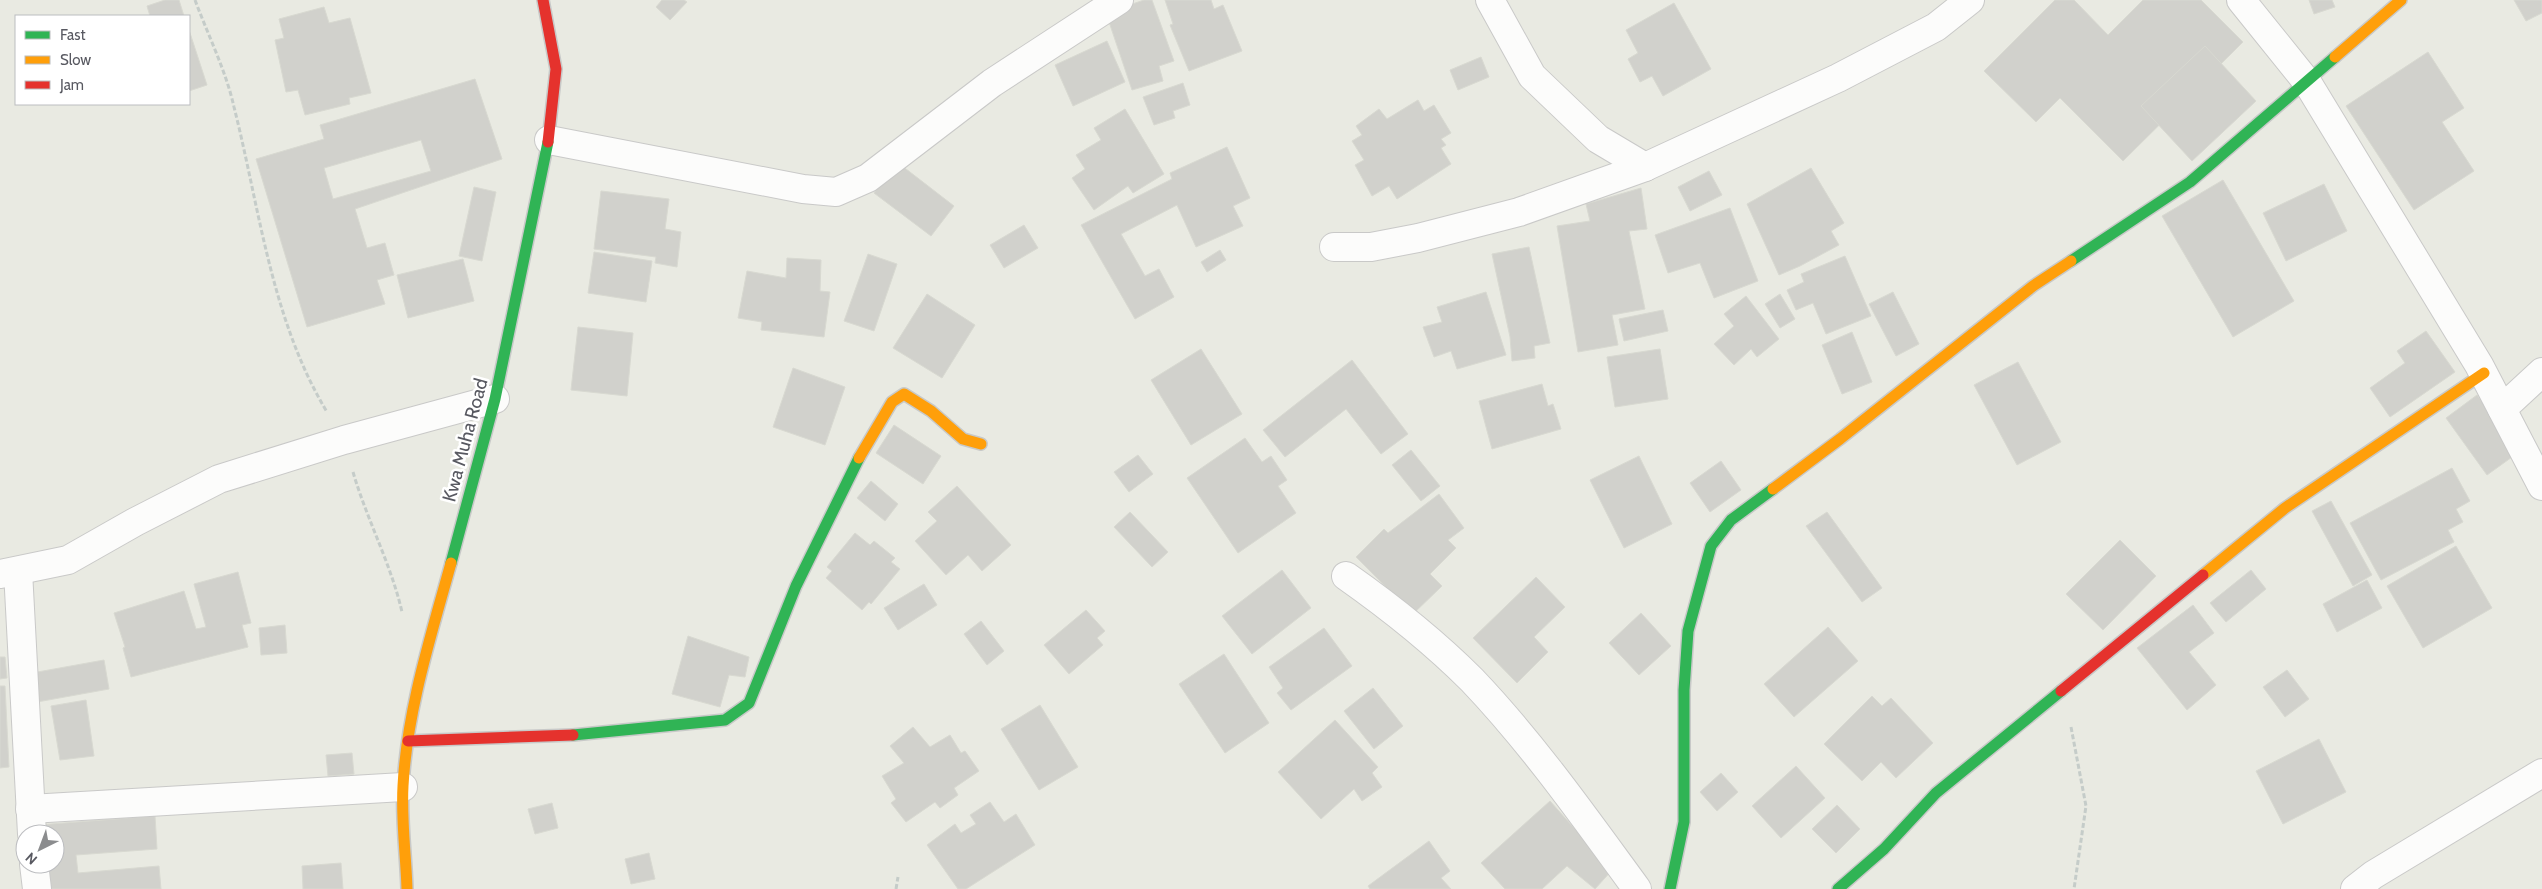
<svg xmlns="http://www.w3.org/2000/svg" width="2542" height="889" font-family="Cabin,sans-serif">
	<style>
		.building { fill: #d1d1cc; stroke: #d8d9d1; fill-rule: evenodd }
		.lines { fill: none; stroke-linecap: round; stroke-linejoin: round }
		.street-casing { stroke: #c9c9c8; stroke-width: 30 }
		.fast-casing { stroke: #c8c9c8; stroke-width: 14 }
		.slow-casing { stroke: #c8c9c8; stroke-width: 14 }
		.jam-casing { stroke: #c8c9c8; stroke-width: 14 }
		.path { stroke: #c5ccc9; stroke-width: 3; stroke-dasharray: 5 2.5; stroke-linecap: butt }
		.street { stroke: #fcfcfb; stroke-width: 28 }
		.fast { stroke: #30b455; stroke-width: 11 }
		.slow { stroke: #ff9f0a; stroke-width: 11 }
		.jam { stroke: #e5322d; stroke-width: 11 }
		.labels { text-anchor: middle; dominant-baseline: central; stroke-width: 5; stroke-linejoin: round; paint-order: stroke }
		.street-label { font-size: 19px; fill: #585961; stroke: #fff }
	</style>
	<rect width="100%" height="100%" fill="#e9eae2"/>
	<!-- building -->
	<g class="building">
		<path d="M165 0H179L184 16H150L147 6Z"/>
		<path d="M662 0H684L687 2 670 20 656 7Z"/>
		<path d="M1144 0H1152L1174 61 1159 66 1163 81 1132 90 1106 13Z"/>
		<path d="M1165 0H1211L1214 9 1223 5 1242 51 1189 71 1170 25 1173 24Z"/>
		<path d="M2055 0H2074L2108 35 2143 0H2201L2243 42 2123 161 2060 98 2036 122 1984 71Z"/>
		<path d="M2309 0H2332L2335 7 2314 14Z"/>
		<path d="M2514 0H2542V13L2526 21Z"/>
		<path d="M1674 3 1711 69 1663 96 1652 76 1640 82 1628 59 1638 53 1626 30Z"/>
		<path d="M324 7 329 23 350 18 371 93 349 98 350 104 305 115 298 90 286 92 275 40 284 38 279 19Z"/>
		<path d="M189 30 207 85 189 91Z"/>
		<path d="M1107 41 1125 82 1073 106 1055 65Z"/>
		<path d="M2205 46 2256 101 2192 161 2141 106Z"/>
		<path d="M2428 52 2464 108 2442 122 2474 171 2414 210 2346 106Z"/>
		<path d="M1481 57 1489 77 1458 90 1450 70Z"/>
		<path d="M475 79 502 159 355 209 367 248 385 243 394 275 377 280 385 304 307 327 256 159 324 139 320 125ZM421 140 431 171 333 199 324 168Z"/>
		<path d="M1183 83 1190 105 1173 111 1175 118 1154 125 1143 97Z"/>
		<path d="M1418 100 1424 111 1434 105 1451 133 1441 139 1446 145 1441 148 1451 164 1397 199 1389 186 1372 196 1355 165 1364 160 1352 141 1362 135 1356 126 1379 109 1387 119Z"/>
		<path d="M1125 109 1164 174 1133 193 1128 186 1094 210 1072 178 1085 169 1076 155 1101 140 1094 128Z"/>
		<path d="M1227 147 1250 198 1233 206 1243 226 1196 247 1177 205 1121 234 1145 276 1159 269 1174 297 1135 319 1081 225 1172 179 1170 173Z"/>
		<path d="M897 162 954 206 931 236 874 193Z"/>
		<path d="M1811 168 1844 223 1831 231 1839 245 1800 266 1779 275 1747 204Z"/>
		<path d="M1709 171 1722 195 1690 211 1678 187Z"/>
		<path d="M2223 180 2294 301 2233 337 2162 216Z"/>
		<path d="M2324 184 2347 231 2286 261 2263 213Z"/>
		<path d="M474 187 496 192 482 261 459 256Z"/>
		<path d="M1641 188 1647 229 1629 231 1645 309 1612 315 1618 345 1578 352 1557 226 1590 221 1586 204Z"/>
		<path d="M601 191 669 199 665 229 681 232 677 267 655 263 656 257 594 249Z"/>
		<path d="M1730 208 1758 281 1714 298 1700 263 1668 273 1655 235Z"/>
		<path d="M1024 225 1038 248 1004 268 990 245Z"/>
		<path d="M1529 247 1550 343 1534 346 1535 358 1512 361 1510 337 1492 254Z"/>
		<path d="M1220 250 1226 260 1207 272 1201 262Z"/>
		<path d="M594 252 652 261 646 302 588 293Z"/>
		<path d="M868 254 897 264 874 331 844 321Z"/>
		<path d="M1845 256 1871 316 1826 334 1813 303 1796 310 1787 290 1804 282 1801 274Z"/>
		<path d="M787 258 821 260 820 291 830 292 824 337 761 330 762 322 738 318 747 271 786 278Z"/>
		<path d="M463 259 474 301 408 318 397 275Z"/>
		<path d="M1486 292 1506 355 1457 369 1451 351 1434 357 1423 327 1442 322 1437 307Z"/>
		<path d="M1893 292 1919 344 1896 356 1869 304Z"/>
		<path d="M927 294 975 325 942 378 893 348Z"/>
		<path d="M1780 294 1795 319 1780 328 1765 304Z"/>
		<path d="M1746 296 1779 339 1757 357 1751 349 1734 365 1714 344 1734 326 1724 314Z"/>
		<path d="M1663 310 1668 331 1624 341 1619 319Z"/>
		<path d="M578 327 633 333 627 396 571 390Z"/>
		<path d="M2426 331 2455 372 2390 417 2370 388 2405 363 2397 351Z"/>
		<path d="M1852 332 1872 382 1842 394 1822 345Z"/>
		<path d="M1201 349 1242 414 1191 445 1151 380Z"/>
		<path d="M1660 349 1668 399 1615 407 1607 357Z"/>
		<path d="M1352 360 1408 434 1381 454 1346 409 1285 457 1263 430Z"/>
		<path d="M2018 362 2061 442 2017 465 1974 385Z"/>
		<path d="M793 368 845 387 825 445 773 427Z"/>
		<path d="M1542 384 1548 406 1553 404 1561 429 1492 449 1479 401Z"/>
		<path d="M2477 395 2519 452 2487 475 2446 418Z"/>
		<path d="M894 425 941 456 923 484 876 453Z"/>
		<path d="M1245 438 1262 462 1271 456 1287 480 1278 486 1296 513 1238 553 1187 478Z"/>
		<path d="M1411 450 1440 486 1421 501 1392 465Z"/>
		<path d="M1138 455 1153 474 1129 492 1114 472Z"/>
		<path d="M1639 456 1672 524 1624 548 1590 480Z"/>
		<path d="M1721 461 1741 490 1710 512 1690 483Z"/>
		<path d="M2452 468 2470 501 2456 509 2463 522 2448 530 2454 542 2381 580 2350 523Z"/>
		<path d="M871 481 898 504 885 521 857 498Z"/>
		<path d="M957 486 1011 545 982 571 968 555 946 575 915 541 937 521 928 512Z"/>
		<path d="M1439 494 1464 528 1448 540 1456 548 1430 574 1442 586 1413 614 1356 557 1384 529 1388 533Z"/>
		<path d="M2331 501 2372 575 2353 586 2312 511Z"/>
		<path d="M1130 512 1168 552 1152 567 1114 527Z"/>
		<path d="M1827 512 1882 588 1862 602 1806 526Z"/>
		<path d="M855 533 870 545 874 541 895 558 891 562 900 569 871 604 869 602 862 610 826 578 832 571 827 567Z"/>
		<path d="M2120 540 2156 576 2103 630 2066 594Z"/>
		<path d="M2456 546 2492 608 2423 648 2387 586Z"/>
		<path d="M1282 570 1311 608 1252 654 1222 616Z"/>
		<path d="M2251 570 2266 589 2226 622 2210 603Z"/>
		<path d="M238 572 251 623 242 625 248 647 131 677 123 648 125 647 114 613 184 591 196 629 206 627 194 584Z"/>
		<path d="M1536 577 1565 607 1534 637 1548 652 1517 683 1473 638Z"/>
		<path d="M2367 580 2382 608 2337 632 2323 604Z"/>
		<path d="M924 584 937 605 898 630 884 608Z"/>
		<path d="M2193 605 2214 633 2189 652 2216 685 2187 710 2137 648Z"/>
		<path d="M1086 610 1105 631 1097 638 1103 645 1069 674 1044 645Z"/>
		<path d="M1641 613 1671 646 1639 675 1609 643Z"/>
		<path d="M981 621 1004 651 987 665 964 634Z"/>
		<path d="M285 625 287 653 261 655 259 628Z"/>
		<path d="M1828 627 1858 661 1794 717 1764 684Z"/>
		<path d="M1324 628 1352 666 1291 710 1277 693 1283 688 1269 667Z"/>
		<path d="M688 636 749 657 745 677 729 675 720 707 672 694Z"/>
		<path d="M1224 654 1269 723 1225 753 1179 684Z"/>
		<path d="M0 657H5L7 678 0 679Z"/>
		<path d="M104 660 109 689 37 702 32 673Z"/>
		<path d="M2287 670 2309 699 2285 717 2263 687Z"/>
		<path d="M0 686H5L9 767 0 768Z"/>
		<path d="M1373 688 1403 726 1374 749 1344 711Z"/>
		<path d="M1872 696 1882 706 1891 698 1933 743 1896 778 1881 762 1862 781 1824 744Z"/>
		<path d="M86 700 94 756 60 760 51 706Z"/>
		<path d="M1040 705 1078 767 1039 790 1001 729Z"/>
		<path d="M1335 720 1378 767 1372 773 1382 787 1362 801 1354 789 1321 819 1278 772Z"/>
		<path d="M913 727 930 747 950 735 961 753 965 751 979 771 954 788 958 795 940 808 935 802 906 822 891 803 896 799 882 776 904 763 890 746Z"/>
		<path d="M2319 739 2346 792 2283 824 2256 771Z"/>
		<path d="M352 753 354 774 328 776 326 755Z"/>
		<path d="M1796 766 1825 798 1781 838 1752 806Z"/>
		<path d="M1721 773 1738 792 1717 811 1700 792Z"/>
		<path d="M1550 801 1590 846 1614 868 1595 889 1567 866 1542 889H1505L1481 863Z"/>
		<path d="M990 802 1004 822 1016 814 1035 845 966 889H958L927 845 955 824 961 833 976 824 970 815Z"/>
		<path d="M552 803 558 828 535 834 528 809Z"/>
		<path d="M1837 805 1860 829 1836 853 1812 829Z"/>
		<path d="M155 816 157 849 76 855 78 873 159 866 161 889H47L44 864H55V834H39L38 825Z"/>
		<path d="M1429 841 1450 871 1441 878 1451 889H1370L1368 886Z"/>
		<path d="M649 853 655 879 631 884 625 859Z"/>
		<path d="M341 863 343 889H303L302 866Z"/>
	</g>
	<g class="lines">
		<!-- street casing -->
		<g class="street-casing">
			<g id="street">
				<path d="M1490 0 1532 76 1598 139 1645 167"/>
				<path d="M2241 0 2307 82 2479 365 2542 486"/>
				<path d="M549 140 803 189 836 192 868 178 992 83 1119 0"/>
				<path d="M1334 247H1371L1418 238 1519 212 1645 167 1838 78 1936 27 1970 0"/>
				<path d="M2502 409 2542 372"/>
				<path d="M18 571 32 834"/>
				<path d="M0 574 68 560 135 522 219 479 344 440 495 399"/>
				<path d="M1346 576C1390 607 1434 642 1472 680 1533 744 1585 818 1637 889"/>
				<path d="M30 809 403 787"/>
				<path d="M34 864 37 889"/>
				<path d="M2355 889 2373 875 2542 773"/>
			</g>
		</g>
		<!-- fast casing -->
		<g class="fast-casing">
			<g id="fast">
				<path d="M2071 261 2190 182 2335 57"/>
				<path d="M451 563 495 399 548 142"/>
				<path d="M573 735 725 720 749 703 796 586 859 458"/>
				<path d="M1670 889 1684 822V690L1688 631 1711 546 1731 520 1773 489"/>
				<path d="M1838 889 1884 849 1936 793 2061 691"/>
			</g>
		</g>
		<!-- slow casing -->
		<g class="slow-casing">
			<g id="slow">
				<path d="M2335 57 2401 0"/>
				<path d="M859 458 892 402 904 394 931 411 963 439 981 444"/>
				<path d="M1773 489 1840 439 2033 286 2071 261"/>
				<path d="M2203 575 2285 508 2484 373"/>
				<path d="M407 889C406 855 401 820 403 786 407 710 431 636 451 563"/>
			</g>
		</g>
		<!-- jam casing -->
		<g class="jam-casing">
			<g id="jam">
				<path d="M543 0 556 69 548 142"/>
				<path d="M2061 691 2203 575"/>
				<path d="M408 741 573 735"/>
			</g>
		</g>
		<!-- path -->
		<g class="path">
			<path d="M195 0C208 35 226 71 234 107 260 210 271 319 327 412"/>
			<path d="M353 472C367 520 391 564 402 612"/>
			<path d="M2071 727 2086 806 2074 889"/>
			<path d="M896 889 898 877"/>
		</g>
		<!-- street -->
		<use href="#street" class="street"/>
		<!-- fast -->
		<use href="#fast" class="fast"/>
		<!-- slow -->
		<use href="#slow" class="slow"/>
		<!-- jam -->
		<use href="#jam" class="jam"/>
	</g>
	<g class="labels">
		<!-- street labels -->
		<g class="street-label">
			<text transform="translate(465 440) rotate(-75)">Kwa Muha Road</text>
		</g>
	</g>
	<!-- legend -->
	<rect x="15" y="15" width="175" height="90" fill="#ffffff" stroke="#bcbdc0"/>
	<rect x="25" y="31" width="25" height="8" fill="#30b455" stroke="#bcbdc0"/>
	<text x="60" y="40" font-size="15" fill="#585961">Fast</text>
	<rect x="25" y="56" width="25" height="8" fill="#ff9f0a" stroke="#bcbdc0"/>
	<text x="60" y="65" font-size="15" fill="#585961">Slow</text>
	<rect x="25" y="81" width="25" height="8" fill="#e5322d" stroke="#bcbdc0"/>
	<text x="60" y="90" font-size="15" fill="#585961">Jam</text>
	<!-- north arrow -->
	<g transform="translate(40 849) rotate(222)"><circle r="24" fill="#ffffff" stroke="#bcbdc0"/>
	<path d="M0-4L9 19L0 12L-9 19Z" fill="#8b8c8e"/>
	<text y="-8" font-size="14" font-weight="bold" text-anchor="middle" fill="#585961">N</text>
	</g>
</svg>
